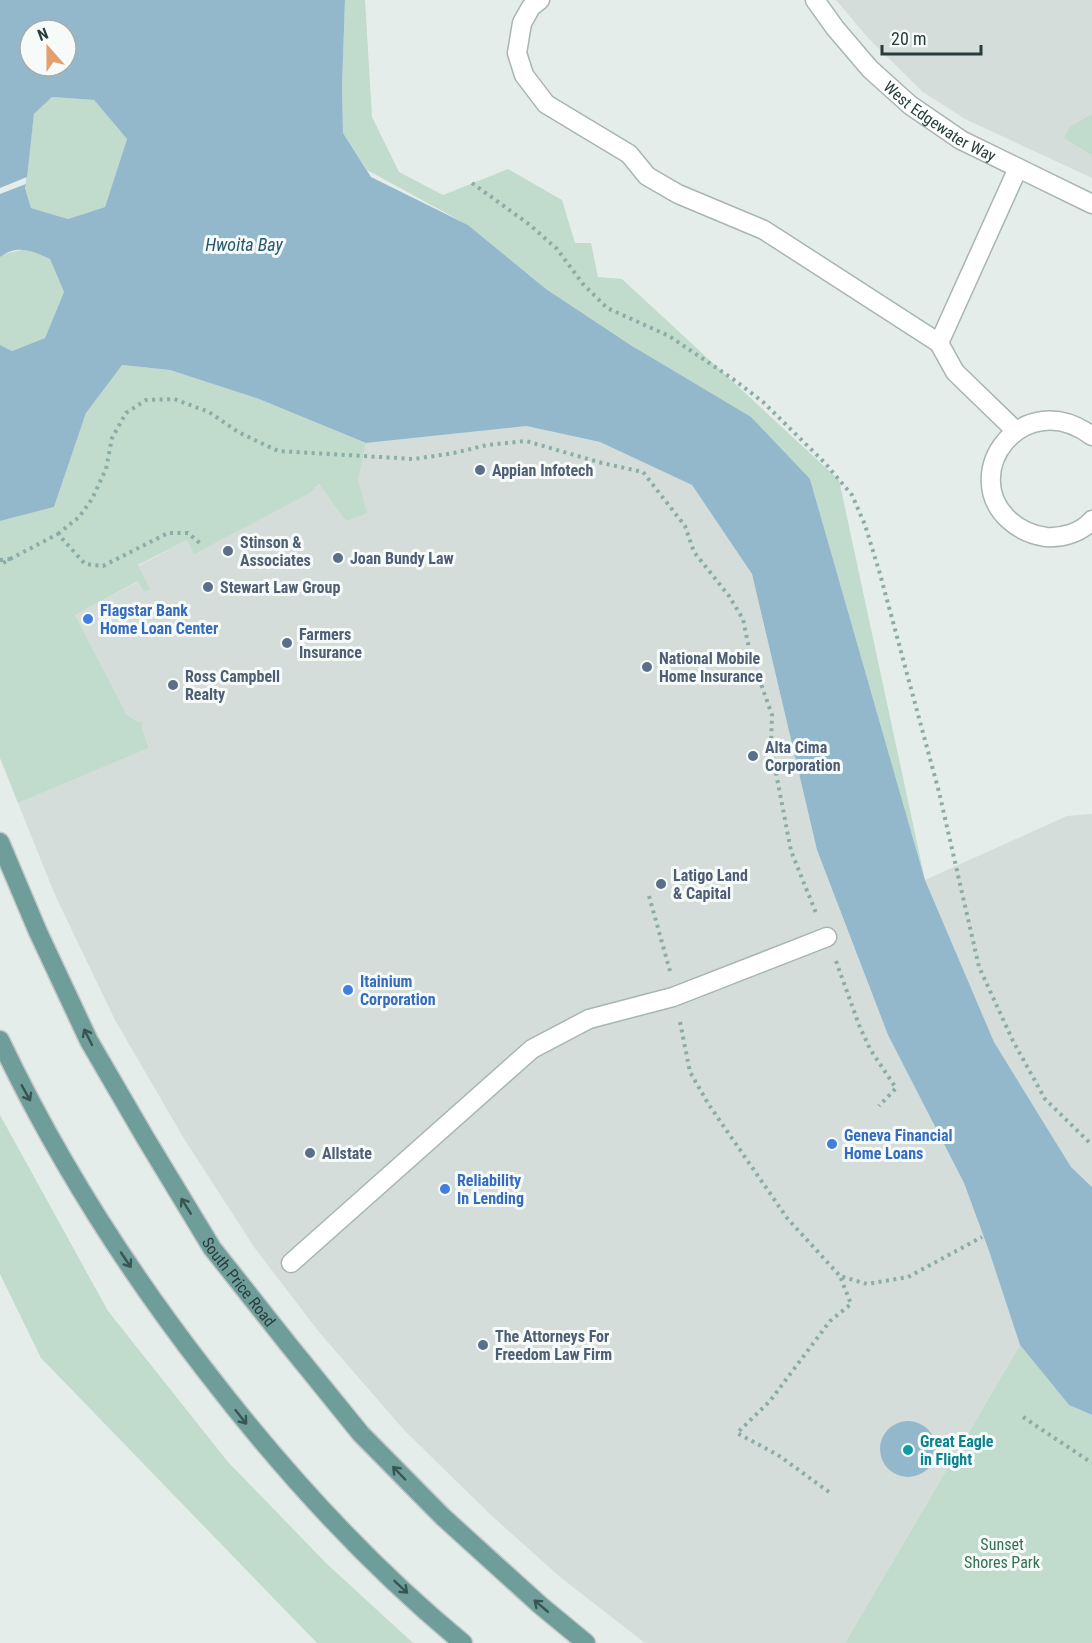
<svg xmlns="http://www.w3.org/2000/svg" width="1092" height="1643" font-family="'Roboto Condensed',sans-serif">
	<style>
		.built { fill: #d4ddda }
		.green { fill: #c1dbcd }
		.water { fill: #94b8cb; fill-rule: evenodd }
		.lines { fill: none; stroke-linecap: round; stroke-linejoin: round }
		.minor-casing { stroke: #a8b5b3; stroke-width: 21 }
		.major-casing { stroke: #c2c9c8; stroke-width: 21 }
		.path { stroke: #8aada8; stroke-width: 4; stroke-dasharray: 3 4.5; stroke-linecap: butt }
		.minor { stroke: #fff; stroke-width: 18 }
		.major { stroke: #6f9d9a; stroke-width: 18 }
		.oneway { stroke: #385553 }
		.service-dot { fill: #5c6f8a; stroke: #f6faf8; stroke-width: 2 }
		.shop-dot { fill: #3f7fe0; stroke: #f6faf8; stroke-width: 2 }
		.culture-dot { fill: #0f9aa8; stroke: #f6faf8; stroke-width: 2 }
		.labels { text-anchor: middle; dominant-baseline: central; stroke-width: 6; stroke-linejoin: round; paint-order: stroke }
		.street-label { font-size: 16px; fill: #263d3b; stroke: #f6faf8 }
		.service-label { font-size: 16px; font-weight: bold; fill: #4e5e75; stroke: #f6faf8; text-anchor: start }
		.shop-label { font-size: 16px; font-weight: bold; fill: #366cbe; stroke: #f6faf8; text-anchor: start }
		.culture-label { font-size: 16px; font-weight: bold; fill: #0d838f; stroke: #f6faf8; text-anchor: start }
		.park-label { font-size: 16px; fill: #356f56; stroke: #f6faf8 }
		.water-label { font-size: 18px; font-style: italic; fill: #275872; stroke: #f6faf8 }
	</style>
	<rect width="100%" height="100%" fill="#e5edeb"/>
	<!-- built -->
	<g class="built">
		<path d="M836 0H1092V178L965 119 923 92 869 39Z"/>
		<path d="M525 426 600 442 692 485 752 574 817 850 888 1035 964 1183 989 1251 1020 1345 845 1643H645L560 1577 492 1516 404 1430 319 1332 254 1247 183 1137 115 1020 55 895 18 803 149 748 142 729V720L138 722 127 715 75 615 139 581 149 589 138 566 187 540 194 553 310 493 319 484 346 520 366 513 358 480 366 443Z"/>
		<path d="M1092 814V1187L1071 1167 994 1042 925 880 1067 816Z"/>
	</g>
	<!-- green -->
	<g class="green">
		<path d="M345 0H365L372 117 399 172 443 195 508 169 562 200 575 243H591L598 277 622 279 839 480 925 880 810 479 632 346 546 289 468 225 367 170 343 133 342 87Z"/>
		<path d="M52 97 94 100 127 139 105 207 68 219 31 208 25 188 34 114Z"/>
		<path d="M1092 114V155L1064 138 1070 127Z"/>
		<path d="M26 249 50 259 64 292 45 338 12 351 0 345V257L4 254Z"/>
		<path d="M121 365 170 370 259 399 366 443 358 480 367 513 346 521 319 484 310 493 194 554 187 540 138 565 150 589 144 592 138 581 75 615 127 715 138 722 142 720V729L149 748 18 803 0 758V521L54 507 86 413Z"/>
		<path d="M0 1115 108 1311 228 1462 327 1564 413 1643H317L41 1358 0 1274Z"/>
		<path d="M1020 1345 1069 1405 1092 1415V1643H845Z"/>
	</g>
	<!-- water -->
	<g class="water">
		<path d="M0 0H345L342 87 343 133 371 177 468 225 546 289 632 346 751 417 810 479 925 880 994 1042 1071 1167 1092 1187V1415L1069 1405 1020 1345 989 1251 964 1183 888 1035 817 850 752 574 692 485 600 442 526 426 366 443 259 399 170 370 122 365 86 413 54 507 0 521V345L12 351 45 338 64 292 50 259C32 251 18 244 0 257V194L26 184 25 188 31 208 68 219 105 207 127 139 94 100 52 97 34 114 27 177 0 188ZM30 30H66V66H30Z"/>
		<circle cx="908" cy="1449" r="28"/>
	</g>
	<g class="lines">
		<!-- minor casing -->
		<g class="minor-casing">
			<g id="minor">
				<path d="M540 0 531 7 522 23 517 53 524 75 546 104 629 154 647 176 678 194 764 230 939 343 1018 168"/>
				<path id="s1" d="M815 0 835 28 870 69 910 105 961 140 1092 204"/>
				<path d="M939 343 955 372 1016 431"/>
				<path d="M1092 436C1023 385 958 473 1009 520 1020 530 1032 535 1046 537 1062 538 1081 533 1092 520"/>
				<path d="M291 1263 532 1049 589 1019 673 997 827 937"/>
			</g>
		</g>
		<!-- major casing -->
		<g class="major-casing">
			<g id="major">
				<path id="s2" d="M0 842 38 932 89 1041 146 1139 212 1248 288 1344 361 1434 443 1517 540 1605 586 1643"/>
				<path d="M0 1040C56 1158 126 1268 205 1370 281 1469 366 1563 463 1643"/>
			</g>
		</g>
		<!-- path -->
		<g class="path">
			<path d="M472 183 530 225 557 249 583 284 607 308 669 336 733 379 763 402 825 463 852 495 865 525 880 574 939 792 979 967 1013 1041 1045 1099 1092 1145"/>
			<path d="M58 534 79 517 92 499 106 469 112 438 126 413 146 400 174 399 209 412 238 432 278 451 414 459 454 453 487 445 526 441 602 463 643 472 685 526 694 552 729 596 743 619 750 653 772 715 771 747 791 851 816 913"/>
			<path d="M10 559 58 534 85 564 103 566 168 533H188L201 544"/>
			<path d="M0 560 10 559 0 565"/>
			<path d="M649 896 670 971"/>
			<path d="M836 961 859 1025 870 1049 896 1088 879 1106"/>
			<path d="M680 1022 690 1072 709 1105 787 1218 840 1276"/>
			<path d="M1023 1417 1092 1463"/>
			<path d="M829 1492 778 1455 737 1433 770 1401 830 1321 851 1304 840 1276 867 1284 908 1277 982 1237"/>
		</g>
		<!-- minor -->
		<use href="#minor" class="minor"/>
		<!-- major -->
		<use href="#major" class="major"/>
	</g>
	<!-- one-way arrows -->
	<defs><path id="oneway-shaft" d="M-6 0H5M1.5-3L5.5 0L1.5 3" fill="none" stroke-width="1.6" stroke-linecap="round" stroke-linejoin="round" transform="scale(1.5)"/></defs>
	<g class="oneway">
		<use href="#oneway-shaft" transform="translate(88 1037) rotate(-117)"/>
		<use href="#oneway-shaft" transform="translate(26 1093) rotate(61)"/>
		<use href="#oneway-shaft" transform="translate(186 1206) rotate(-122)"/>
		<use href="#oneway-shaft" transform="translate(126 1260) rotate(56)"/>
		<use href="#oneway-shaft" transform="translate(241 1417) rotate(52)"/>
		<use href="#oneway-shaft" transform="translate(399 1473) rotate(-134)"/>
		<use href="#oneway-shaft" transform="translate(401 1587) rotate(43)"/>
		<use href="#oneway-shaft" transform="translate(541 1606) rotate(-140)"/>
	</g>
	<!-- markers -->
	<g class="service-dot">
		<circle cx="480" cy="470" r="6"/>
		<circle cx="228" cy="551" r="6"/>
		<circle cx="338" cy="558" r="6"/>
		<circle cx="208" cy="587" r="6"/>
		<circle cx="287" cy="643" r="6"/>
		<circle cx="647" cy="667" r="6"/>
		<circle cx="173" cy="685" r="6"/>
		<circle cx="753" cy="756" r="6"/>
		<circle cx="661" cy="884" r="6"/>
		<circle cx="310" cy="1153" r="6"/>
		<circle cx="483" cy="1345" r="6"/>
	</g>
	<g class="shop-dot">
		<circle cx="88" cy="619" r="6"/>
		<circle cx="348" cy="990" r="6"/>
		<circle cx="832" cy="1144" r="6"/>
		<circle cx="445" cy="1189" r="6"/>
	</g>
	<circle class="culture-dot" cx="908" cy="1450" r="6"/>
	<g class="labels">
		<!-- street labels -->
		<g class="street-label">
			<text stroke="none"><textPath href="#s1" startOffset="176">West Edgewater Way</textPath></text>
			<text stroke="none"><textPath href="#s2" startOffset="502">South Price Road</textPath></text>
		</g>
		<!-- service labels -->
		<g class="service-label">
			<text x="492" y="470">Appian Infotech</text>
			<text x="240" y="542">Stinson &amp;<tspan x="240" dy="18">Associates</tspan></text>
			<text x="350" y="558">Joan Bundy Law</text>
			<text x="220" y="587">Stewart Law Group</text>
			<text x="299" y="634">Farmers<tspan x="299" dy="18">Insurance</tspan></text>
			<text x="659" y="658">National Mobile<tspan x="659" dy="18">Home Insurance</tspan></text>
			<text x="185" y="676">Ross Campbell<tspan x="185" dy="18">Realty</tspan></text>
			<text x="765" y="747">Alta Cima<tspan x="765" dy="18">Corporation</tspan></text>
			<text x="673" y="875">Latigo Land<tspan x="673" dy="18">&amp; Capital</tspan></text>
			<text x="322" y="1153">Allstate</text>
			<text x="495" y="1336">The Attorneys For<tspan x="495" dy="18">Freedom Law Firm</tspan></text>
		</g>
		<!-- shop labels -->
		<g class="shop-label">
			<text x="100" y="610">Flagstar Bank<tspan x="100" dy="18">Home Loan Center</tspan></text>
			<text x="360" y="981">Itainium<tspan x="360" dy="18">Corporation</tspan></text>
			<text x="844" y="1135">Geneva Financial<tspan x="844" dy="18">Home Loans</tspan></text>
			<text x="457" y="1180">Reliability<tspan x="457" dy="18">In Lending</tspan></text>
		</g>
		<!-- culture labels -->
		<g class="culture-label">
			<text x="920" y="1441">Great Eagle<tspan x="920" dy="18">in Flight</tspan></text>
		</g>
		<!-- park labels -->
		<g class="park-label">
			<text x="1002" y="1544">Sunset<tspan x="1002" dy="18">Shores Park</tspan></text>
		</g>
		<!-- water labels -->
		<g class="water-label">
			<text x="244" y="244">Hwoita Bay</text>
		</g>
	</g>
	<!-- north arrow -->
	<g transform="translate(48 48) rotate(339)"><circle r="28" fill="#f6faf8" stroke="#a3aeac" stroke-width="1.5"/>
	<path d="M0-4.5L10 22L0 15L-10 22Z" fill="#e2a06e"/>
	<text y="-9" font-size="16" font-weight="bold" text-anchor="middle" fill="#263d3b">N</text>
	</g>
	<!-- scale -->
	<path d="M882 45v9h99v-9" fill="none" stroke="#263d3b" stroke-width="3"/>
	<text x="891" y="45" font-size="18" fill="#263d3b" stroke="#f6faf8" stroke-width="4.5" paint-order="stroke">20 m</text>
</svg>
